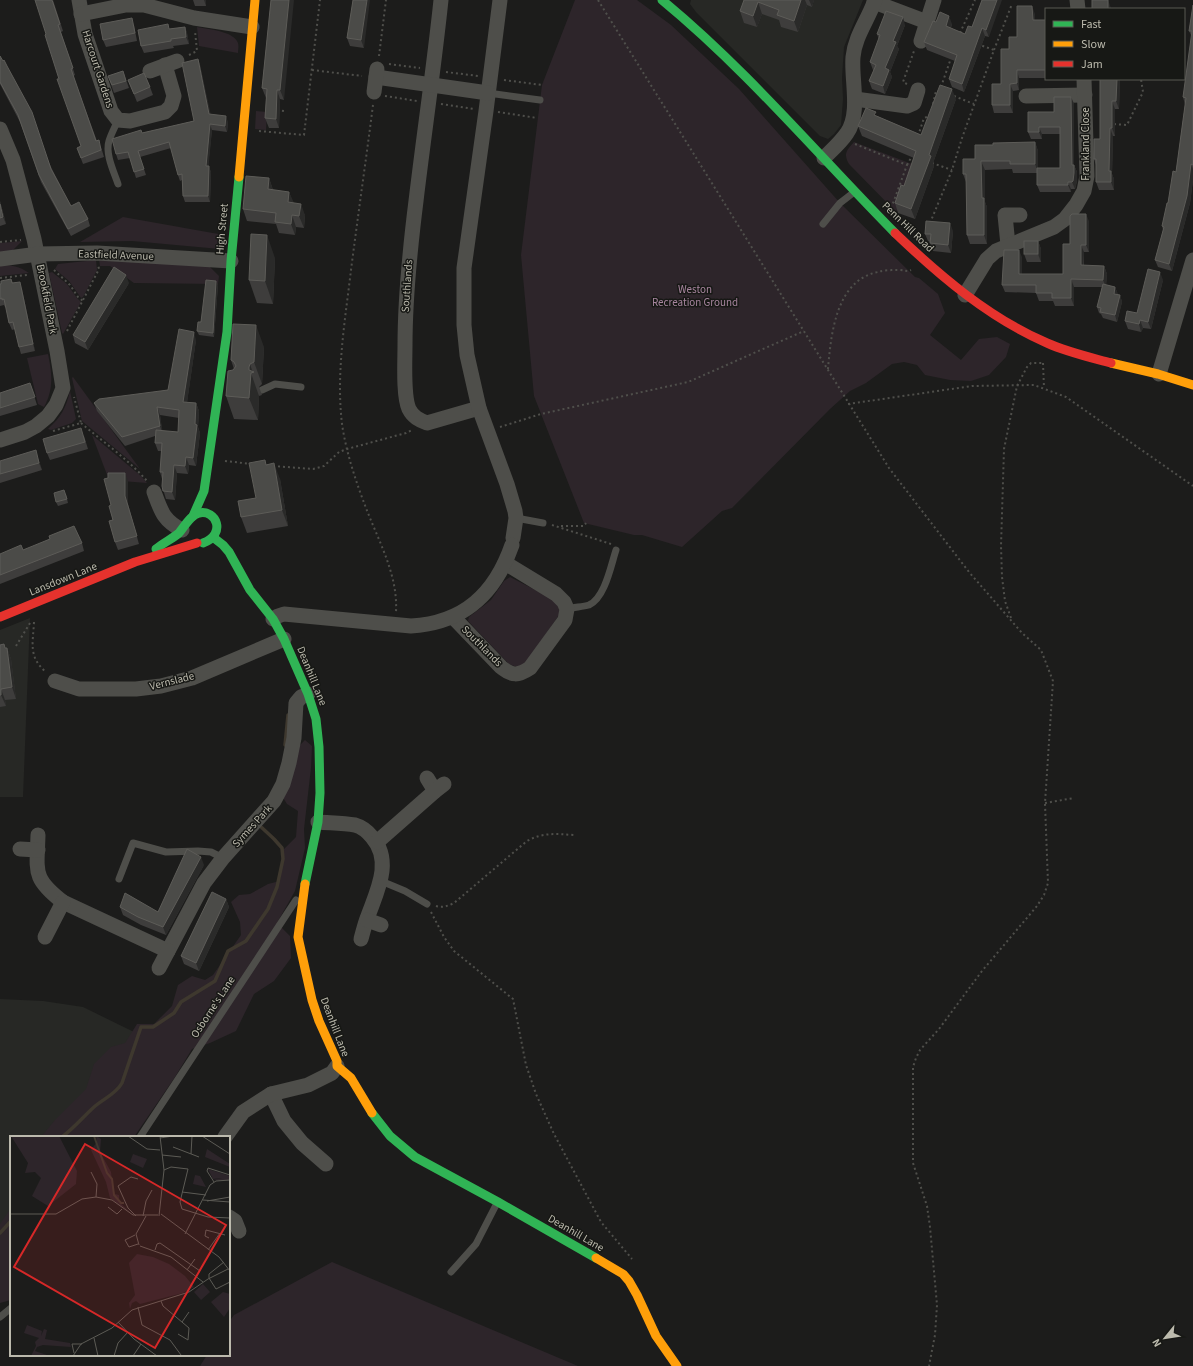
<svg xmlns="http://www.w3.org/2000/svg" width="1193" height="1366" font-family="'Source Sans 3',sans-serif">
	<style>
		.built { fill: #272825 }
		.green { fill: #2d252a }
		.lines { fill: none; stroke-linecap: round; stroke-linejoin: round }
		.stream { stroke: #3e382e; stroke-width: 3.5 }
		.path { stroke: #4f4f4b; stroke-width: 2; stroke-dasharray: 2 3; stroke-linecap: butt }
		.lane { stroke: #4e4e4a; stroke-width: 7 }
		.street { stroke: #4e4e4a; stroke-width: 15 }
		.fast { stroke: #30b455; stroke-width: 9 }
		.slow { stroke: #ff9f0a; stroke-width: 9 }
		.jam { stroke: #e5322d; stroke-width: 9 }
		.wall { fill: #3e3d3c; fill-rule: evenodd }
		.shaded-wall { fill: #2a2a29 }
		.building { fill: #4b4b48; stroke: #5d5c58 }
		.labels { text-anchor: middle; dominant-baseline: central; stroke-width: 3; stroke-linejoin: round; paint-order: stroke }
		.street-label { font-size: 11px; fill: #bcbaad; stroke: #171815 }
		.park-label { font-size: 11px; fill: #a7859e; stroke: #171815 }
		.inset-river { fill: none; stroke: #3e382e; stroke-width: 2 }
		.inset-road { fill: none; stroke: #5c5b55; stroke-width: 1 }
		.view { fill: #d62828; fill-opacity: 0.15; stroke: #d62828; stroke-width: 2 }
		.inset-edge { fill: none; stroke: #bcbaad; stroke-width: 2 }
	</style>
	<rect width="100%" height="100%" fill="#1c1c1b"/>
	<!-- built -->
	<g class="built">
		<path d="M691 0H863L844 47 842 78 843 99 841 125 834 134 828 139 820 136 696 12 690 4Z"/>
		<path d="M30 618 23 797H0V630Z"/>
		<path d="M0 999 43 1001 83 1007 136 1033 56 1137H11V1214L0 1226Z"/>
	</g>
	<!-- green -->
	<g class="green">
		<path d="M575 0H637L671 25 739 89 840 203 915 277 919 278 938 294 945 313 930 335 961 360 979 339 997 337 1010 344 1006 357 989 375 971 381 950 380 925 375 917 365 904 362 892 364 866 383 850 391 830 409 732 508 722 511 682 547 642 535H634L584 523 534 396 521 255 542 85Z"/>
		<path d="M197 27C207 29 234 31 238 43 239 46 238 50 238 53L199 46Z"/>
		<path d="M256 111 267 112 266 130 255 129Z"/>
		<path d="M854 142 912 164 896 212 849 164C843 153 847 150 854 142Z"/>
		<path d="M123 217 224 235 220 249 132 241 80 242Z"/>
		<path d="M22 241 12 251 0 254V243Z"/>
		<path d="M96 260 97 270 83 297 81 298 69 281 55 269 58 264Z"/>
		<path d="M99 260 209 266 219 276 218 284 134 283 110 266H100Z"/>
		<path d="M0 265C12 265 19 266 29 273L0 276Z"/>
		<path d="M52 272 67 284 77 298 81 302 63 334 62 333 49 273Z"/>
		<path d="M48 354C52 373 54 389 44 407L38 404 27 358Z"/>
		<path d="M73 377 140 469 82 421 81 417 72 378Z"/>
		<path d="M70 391 76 419 72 423 51 430 48 429C61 417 66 408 70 391Z"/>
		<path d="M92 435 141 476 147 483 109 480Z"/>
		<path d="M510 577 555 600 560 610 559 615 527 662C520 667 517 668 509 664L468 621 469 617 491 600 504 581Z"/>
		<path d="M305 740 312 746 311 768 304 829 305 848 295 891 277 923 290 936 291 958 274 981 254 994 236 1031 210 1043 192 1049 175 1077 134 1137H41L55 1120 86 1089 94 1064 111 1047 125 1043 137 1024H154L172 1006 178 985 192 976 205 980 213 975 241 935 240 922 231 902 239 895 250 894 268 884 280 881 282 856 284 849 296 837 298 811 287 804 282 796 296 749Z"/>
		<path d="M11 1205V1300L0 1303V1224L9 1211Z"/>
		<path d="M332 1262 578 1366H200L207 1355H229V1322L234 1315Z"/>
	</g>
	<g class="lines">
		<!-- stream -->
		<g class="stream">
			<path d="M285 745 288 715"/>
			<path d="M62 1137C74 1128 83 1117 94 1107 103 1099 116 1094 122 1083L141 1027H153L174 1013 181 1002 215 981 228 951 246 941 268 909 277 887 283 859 282 848 274 839 259 825"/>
			<path d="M0 1233 11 1221"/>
		</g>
		<!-- path -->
		<g class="path">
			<path d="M598 0 889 468 969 572 1022 633 1041 650 1053 681 1045 803 1048 883 1044 895 1037 906 982 971 939 1029 920 1050 916 1058 913 1067V1163L927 1206 930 1227 937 1305 935 1335 929 1366"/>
			<path d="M960 33 975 0"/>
			<path d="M994 50 1012 4"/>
			<path d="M189 55 197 51 195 31"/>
			<path d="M379 56 386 0"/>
			<path d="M389 64 420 68"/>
			<path d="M312 70 362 76"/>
			<path d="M446 72 478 76"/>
			<path d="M504 80 542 85"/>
			<path d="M907 84 903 82 914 51"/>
			<path d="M941 87 951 58"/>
			<path d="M385 96 417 101"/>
			<path d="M954 96 974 104"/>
			<path d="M441 104 474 109"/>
			<path d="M933 104 936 91H939"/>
			<path d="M373 105C366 160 358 215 351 270 345 321 336 373 342 424 346 452 356 482 366 508 379 542 398 575 396 612"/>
			<path d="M277 110 284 111"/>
			<path d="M498 112 537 118"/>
			<path d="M1114 124 1127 125 1143 92 1141 79"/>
			<path d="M259 131 304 135 320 0"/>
			<path d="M918 136 924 118 930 116"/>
			<path d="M855 144 907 165 892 206"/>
			<path d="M932 163 952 170"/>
			<path d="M907 165 912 156"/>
			<path d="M930 223 952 170 962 138 994 50 980 45"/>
			<path d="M0 242 21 240"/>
			<path d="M54 270 70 285 78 297 83 301"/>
			<path d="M0 278 27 275"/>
			<path d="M67 331 99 269 98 265"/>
			<path d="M1043 363 1044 388"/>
			<path d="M828 369C831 334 836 280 878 272 884 270 892 270 899 270 904 270 907 272 911 270"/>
			<path d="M848 404 972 386 1034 385 1066 397 1193 486"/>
			<path d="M81 423C103 442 128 459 147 481"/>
			<path d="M500 427 541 414 688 382 804 331"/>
			<path d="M53 431 81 423 74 397"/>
			<path d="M225 461 252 464"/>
			<path d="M273 466 313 469 324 466 339 452 347 449 406 433 412 430"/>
			<path d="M552 525 611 544"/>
			<path d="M561 526H584L586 523"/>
			<path d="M1011 618 1005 601 1002 577 1001 546 1004 449 1017 386 1027 367 1031 363H1043"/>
			<path d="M34 622C33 643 28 657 46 672"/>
			<path d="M16 646 30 623"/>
			<path d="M1045 803 1074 798"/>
			<path d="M436 906C442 908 448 906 454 903L527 841C543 832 557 834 574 835"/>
			<path d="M431 912 444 937 454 951 513 999 526 1065 536 1094 554 1134 601 1222 632 1259"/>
		</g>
		<!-- lane -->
		<g class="lane">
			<path d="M488 93 540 100"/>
			<path d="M118 120C115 127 111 134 109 141 105 154 114 172 118 184"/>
			<path d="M823 224 840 203 853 193"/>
			<path d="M262 390 275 384 301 387"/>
			<path d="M516 518 543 523"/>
			<path d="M567 609C574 607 582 607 589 605 605 598 611 565 616 550"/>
			<path d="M119 879 133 843 166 852 198 851 211 852 223 858"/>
			<path d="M381 881 405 891 427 904"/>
			<path d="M140 1137 296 900"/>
			<path d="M451 1272 476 1244 497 1203"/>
			<path d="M0 1317 11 1308"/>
		</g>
		<!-- street -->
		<g class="street">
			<path d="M79 0 85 34 111 111 118 120 130 121 165 112 171 106 174 96 165 65"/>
			<path d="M441 0C434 67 424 134 416 201 410 249 405 297 405 346 405 361 403 396 409 409 413 417 419 420 427 423L479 408"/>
			<path d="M500 0 486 111 464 268V325L467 355 479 408 507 484 515 511 516 518 513 538"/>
			<path d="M1077 0 1078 9"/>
			<path d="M874 2 927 22"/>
			<path d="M81 14 126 5H144L194 18 252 27"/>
			<path d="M921 41 934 0"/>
			<path d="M150 71 177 61"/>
			<path d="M376 77 488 93"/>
			<path d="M374 92 377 69"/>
			<path d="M1026 96 1085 95"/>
			<path d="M855 99 907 106 914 103 918 90"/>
			<path d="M0 129 13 160 34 239 57 351 63 388 56 405 48 416 36 426 25 432 0 440"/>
			<path d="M824 158C832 150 841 142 847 133 861 113 851 79 853 57 855 36 868 20 875 0"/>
			<path d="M1008 245 1005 215H1020"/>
			<path d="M0 259 38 254 97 253 231 261"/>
			<path d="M965 295 987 259 996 251 1054 227 1065 219 1076 205 1084 191 1087 176 1084 79"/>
			<path d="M1159 374 1193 260"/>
			<path d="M154 492C161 511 163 520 182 530"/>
			<path d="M453 617 501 667C512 676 518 676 530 668L565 620 567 609 564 602 556 594 505 563"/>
			<path d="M273 619 278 616 284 614 411 626C464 623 495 594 512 545"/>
			<path d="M55 681 79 689H136L161 686 192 678 284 639"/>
			<path d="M427 778 435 791"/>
			<path d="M318 822C330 823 343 823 355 825 362 827 368 832 372 837 393 861 377 891 368 916 365 923 363 932 361 939"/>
			<path d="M38 835C37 872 32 878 63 902L168 951 204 883 223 858 274 801 283 784 289 763 294 738 296 703 301 697 308 694"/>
			<path d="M377 842 435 791 444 784"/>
			<path d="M20 849 38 850"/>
			<path d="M367 920 381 925"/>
			<path d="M45 937 63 902"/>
			<path d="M159 968 168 951"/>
			<path d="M271 1094 284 1121 302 1143 326 1164"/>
			<path d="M225 1137 243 1112 271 1094 308 1085 332 1073 337 1066"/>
			<path d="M229 1217 235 1221 239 1231"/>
		</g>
		<!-- fast -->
		<g class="fast">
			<path d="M662 0C747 70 818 155 895 233"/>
			<path d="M193 516 204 491 227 332 231 261 239 177"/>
			<path d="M214 538 223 545 229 552 250 590 273 619 284 639 308 694 316 719 319 747 320 793 318 822 305 884"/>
			<path d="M156 549C163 543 172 539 179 533 183 528 186 523 191 518 193 516 196 514 199 513 216 509 227 534 203 543"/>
			<path d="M372 1113 390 1136 415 1157 498 1202 596 1258"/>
		</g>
		<!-- slow -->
		<g class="slow">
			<path d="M239 177 255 0"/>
			<path d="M1111 363 1158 374 1193 385"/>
			<path d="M305 884 298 937 312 1000 319 1021 337 1061V1066L351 1078 372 1113"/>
			<path d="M596 1258 623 1274 629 1281 637 1295 656 1336 677 1366"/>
		</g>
		<!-- jam -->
		<g class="jam">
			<path d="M895 233C940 276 989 318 1047 343 1067 352 1089 357 1111 363"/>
			<path d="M0 617 135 562 197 543"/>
		</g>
	</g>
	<!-- wall -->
	<g class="wall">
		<path d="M53 0 63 31 61 32 75 75 73 76 97 141 101 147 104 157 83 164 77 148 81 146 46 34Z"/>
		<path d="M193 0H206V6H195Z"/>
		<path d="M271 0 284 100 280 99 279 128H269L265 118 266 98 262 88Z"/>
		<path d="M353 0 364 48 350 46 347 38Z"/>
		<path d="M744 0H814L812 7 807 5 798 32 781 27 779 20 762 14 757 27 744 23 740 11Z"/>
		<path d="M982 0 989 37 985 36 964 92 952 87 949 79 955 61 927 50 924 42 936 22 952 24 951 28 965 34 972 27Z"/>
		<path d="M1193 5V180L1190 203 1172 271 1158 267 1155 260 1163 230 1162 226 1168 203 1176 172 1185 105 1183 97 1192 37 1189 31Z"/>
		<path d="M1035 14V20H1046V78H1019V90L1013 91V113H994L992 105 1001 84 1009 49Z"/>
		<path d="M134 25 137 41 106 47 103 40Z"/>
		<path d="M905 25 897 46 899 49 890 72 892 77 885 94 872 89 869 81 874 70H873L870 62 879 40 877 34Z"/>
		<path d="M185 27 187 33 189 44 173 46 174 48 144 53 141 46 170 29Z"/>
		<path d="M0 56 52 169 71 206 88 219 90 226 71 236 41 182 20 122 0 84Z"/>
		<path d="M198 59 200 65 210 114 228 122 227 132 212 130 208 166 211 172 210 202H185L183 196 182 180 180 181 178 175 171 148 140 157 146 175 136 178 130 158 118 160 116 154 142 133 194 121Z"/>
		<path d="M123 71 129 88 114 93 108 76Z"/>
		<path d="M1100 79H1120L1119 109H1115V136H1113L1112 174 1114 179V190H1099L1096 182V165L1094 159 1100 139Z"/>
		<path d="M128 80 150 87 153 95 137 102Z"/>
		<path d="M1071 97 1074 104V165L1077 172V181L1075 189H1071V192H1040L1037 185V173H1013L1012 169 985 170V202L987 207V244H970L967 235 966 182 963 174 975 159 993 145 1035 142 1038 151V168H1060V134H1042V139H1031L1028 132 1054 112Z"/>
		<path d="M956 99 933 163 934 166 915 219 898 213 895 203 904 186 914 158 862 136 858 126 877 116 921 135Z"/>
		<path d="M269 178 273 190 289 192 293 203 305 215 304 228 296 227 295 235 279 233 276 224 247 221 243 209Z"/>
		<path d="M0 201 6 224 0 226Z"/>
		<path d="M1089 221V252H1084V265L1104 266 1107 274 1106 285 1115 287 1118 295H1120L1122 302 1117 322 1103 318 1101 314 1099 313 1097 307 1102 287H1074V306H1055L1053 301H1039L1036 293 1005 292 1002 285 1022 257V274H1063L1070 244Z"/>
		<path d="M953 231 951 253 933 251 930 243V242L928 241 925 234Z"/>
		<path d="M1038 241 1041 249V262H1027L1024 254Z"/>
		<path d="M275 258 273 304 257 303 249 280Z"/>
		<path d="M11 279 13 283 22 289 35 351 21 354 19 347 15 329 12 330 9 323 6 307H5L4 305 0 306V284Z"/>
		<path d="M1163 280 1151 329 1143 328 1141 332 1128 329 1125 321 1137 313Z"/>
		<path d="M216 281 218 285 214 337 199 335 197 331Z"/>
		<path d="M129 283 88 350 75 343 73 335Z"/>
		<path d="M196 340 187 402 196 403 199 411 198 427 200 433 196 466 189 465 188 474 177 473 175 500 166 499 162 486V479L160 472 162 451H158L155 443V436L125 446 97 411 94 403 168 390ZM160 415 179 418 178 432 162 431Z"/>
		<path d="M264 347 262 384 259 387 262 395 259 396 258 420 234 419 226 396 234 369 231 360Z"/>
		<path d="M30 383 37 405 0 416V393Z"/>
		<path d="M84 436 88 449 50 460 47 453Z"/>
		<path d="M38 458 42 470 0 483V461Z"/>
		<path d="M266 465 280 479 288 526 247 533 241 517 256 498Z"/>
		<path d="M128 481V504L139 544 118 550 115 542 111 505Z"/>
		<path d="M66 494 68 503 58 506 56 502Z"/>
		<path d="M82 543 84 551 0 584V554L23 550Z"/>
		<path d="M4 644 5 648H7L11 659 16 699 5 700 6 706 0 707V645Z"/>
		<path d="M204 865 166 935 141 925 123 915 120 907 158 912Z"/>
		<path d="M226 899 229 907 199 971 184 964 181 956Z"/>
	</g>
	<!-- shaded-wall -->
	<g class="shaded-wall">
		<path d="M204 0H206V6Z"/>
		<path d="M289 0H294L284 100 280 90Z"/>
		<path d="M367 0H370L364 48 361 40Z"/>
		<path d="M801 0H805L807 5 798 32 794 21Z"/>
		<path d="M809 0H814L812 7Z"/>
		<path d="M997 0H1002L989 37 986 30Z"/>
		<path d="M1108 0 1111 8V9H1108Z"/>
		<path d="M758 2 762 14 757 27 753 16Z"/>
		<path d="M1032 6 1035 14V28L1033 20Z"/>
		<path d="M949 16 952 24 948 33 946 26Z"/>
		<path d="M903 17 905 25 897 46 899 49 890 72 892 77 885 94 883 86 885 68 893 41Z"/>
		<path d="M185 27 187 33 189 44 186 37Z"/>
		<path d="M982 28 985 36 964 92 962 84Z"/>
		<path d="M198 59 200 65 212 120 209 114Z"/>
		<path d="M1017 70 1019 78V90L1017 83Z"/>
		<path d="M1117 79H1120L1119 109 1116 101Z"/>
		<path d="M1010 84 1013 91V113L1010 105Z"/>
		<path d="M952 89 956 99 933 163 934 166 915 219 911 209 929 155Z"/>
		<path d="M277 90 280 99 279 128 276 119Z"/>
		<path d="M1071 97 1074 104V165L1077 172V181L1075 189 1072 182Z"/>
		<path d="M1112 101 1115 109V136L1112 128Z"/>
		<path d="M226 116 228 122 227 132 225 126Z"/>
		<path d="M210 124 212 130 208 172 206 166Z"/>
		<path d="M1039 127 1042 134V139L1039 132Z"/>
		<path d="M1110 128 1113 136 1112 174 1114 179V190L1111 182 1109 171Z"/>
		<path d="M1035 142 1038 151V172L1035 164Z"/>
		<path d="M981 161 985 170V202L987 207V244L984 235 982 198Z"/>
		<path d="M1191 164 1193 169V180L1190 203 1172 271 1169 264Z"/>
		<path d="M209 166 211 172 210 202 208 196Z"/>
		<path d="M269 178 273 190 268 189Z"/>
		<path d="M1068 182 1071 189V192L1068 185Z"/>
		<path d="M289 192 294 203 288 202Z"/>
		<path d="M0 201 6 224 3 217 0 204Z"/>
		<path d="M301 204 305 215 304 228 299 216Z"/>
		<path d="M1086 214 1089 221V252L1086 245Z"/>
		<path d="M292 215 296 227 295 235 291 224Z"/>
		<path d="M950 223 953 231 951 253 948 245Z"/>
		<path d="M267 235 275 258 273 304 265 281Z"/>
		<path d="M1038 241 1041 249V262L1038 254Z"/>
		<path d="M1081 245 1084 252 1083 272 1081 265Z"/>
		<path d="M1019 250 1022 257V281L1019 274Z"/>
		<path d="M1104 266 1107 274 1106 287 1103 280Z"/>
		<path d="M1160 272 1163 280 1151 329 1148 322Z"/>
		<path d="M126 275 129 283 88 350 85 342Z"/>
		<path d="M1071 279 1074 287V306L1071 298Z"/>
		<path d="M216 281 218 285 214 337 213 333Z"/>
		<path d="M20 282 22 289 35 351 33 344Z"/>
		<path d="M1115 287 1118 294 1116 300 1114 294Z"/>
		<path d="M1120 295 1122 302 1117 322 1115 315Z"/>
		<path d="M1140 320 1143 328 1141 332 1139 324Z"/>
		<path d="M256 325 264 347 262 384 254 362Z"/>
		<path d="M194 332 196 340 186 410 183 402Z"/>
		<path d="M250 364 253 373H251L259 396 258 420 249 398V367Z"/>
		<path d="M196 403 199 411 198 427 200 433 196 466 193 458Z"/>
		<path d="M157 407 160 415 163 434 160 426Z"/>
		<path d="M36 450 38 458 42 470 39 463Z"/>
		<path d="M186 457 189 465 188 474 185 466Z"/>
		<path d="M274 463 280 479 288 526 282 510Z"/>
		<path d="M174 465 177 473 175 500 172 492Z"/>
		<path d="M125 473 128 481V504L139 544 125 496Z"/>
		<path d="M4 644 8 655 7 648 11 659 16 699 12 687Z"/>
		<path d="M1 689 5 700 6 706 1 695Z"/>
		<path d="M201 857 204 865 166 935 163 927Z"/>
		<path d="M226 899 229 907 199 971 196 963Z"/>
	</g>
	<!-- building -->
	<g class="building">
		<path d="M35 0H52L60 24 58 25 73 68 71 69 96 141 99 140 101 150 81 158 77 148 81 146 57 79H59L45 35 46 34Z"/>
		<path d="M271 0H289L280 90H277L276 119 265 118 267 89 262 88Z"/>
		<path d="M353 0H367L361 40 347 38Z"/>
		<path d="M744 0H801L794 21 777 15 779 10 758 2 753 16 740 11Z"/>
		<path d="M982 0H997L986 30 982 28 962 84 949 79 957 55 924 42 933 21 936 22 940 12 949 16 946 26 965 34 968 26 972 27Z"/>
		<rect x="1092" y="0" width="16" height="9"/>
		<path d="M1193 5V165L1191 164 1187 196 1169 264 1155 260 1164 227 1162 226 1167 203H1168L1173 171 1176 172 1186 98 1183 97 1192 31H1189Z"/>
		<path d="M1017 6H1032L1033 20H1046V70H1017V83L1010 84V105H992V84H1001V49H1009V37H1017Z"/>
		<path d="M886 11 903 17 893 41 896 42 885 68 889 70 883 86 869 81 876 65 870 62 880 35 877 34Z"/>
		<path d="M132 18 135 33 103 40 100 24Z"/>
		<path d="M168 24 169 29 185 27 186 37 171 39V41L141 46 138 30Z"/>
		<path d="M0 56 3 61 4 60 7 66 32 112 51 169 71 206 79 202 88 219 68 229 39 175 18 115 0 82Z"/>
		<path d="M198 59 209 114 226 116 225 126 210 124 206 166H209L208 196H183L182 174 178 175 169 142 138 151 144 169 134 172 128 152 116 154 112 139 141 130 142 133 194 121 182 63Z"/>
		<path d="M123 71 126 81 112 85 108 76Z"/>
		<path d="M144 73 150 87 134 94 128 80Z"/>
		<path d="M1100 79H1117L1116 101H1112V128H1110L1109 171H1111V182H1096V159H1094V139H1100Z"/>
		<path d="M940 85 952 89 929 155 931 156 911 209 895 203 901 185 904 186 916 151 858 126 866 108 876 112 874 115 921 135Z"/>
		<path d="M1054 97H1071L1072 165H1074V173L1073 181 1072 182H1068V185H1037V168H1060V127H1039V132H1028V112H1054Z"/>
		<path d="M1035 142V164H1010V161H981L982 198H984V235H967L966 174H963V159H975V145H993V143Z"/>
		<path d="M246 176 269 178 268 189 289 192 288 202 301 204 299 216 292 215 291 224 275 222 276 213 243 209Z"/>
		<path d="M0 204 3 217 0 218Z"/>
		<path d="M1072 214H1086V245H1081V265L1104 266 1103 280 1071 279V298H1052V293H1036V285H1002L1004 250H1019V274H1063V244H1070V216Z"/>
		<path d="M926 221 950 223 948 245 930 243 931 234H925Z"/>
		<path d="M251 234 267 235 265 281 249 280Z"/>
		<rect x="1024" y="241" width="14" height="13"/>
		<path d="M114 267 126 275 85 342 73 335Z"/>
		<path d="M1148 269 1160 272 1148 322 1140 320 1139 324 1125 321 1127 311 1137 313Z"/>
		<path d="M11 279 12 283 20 282 33 344 19 347 13 322 9 323 4 299 2 300V298L0 299V284H1V281Z"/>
		<path d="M206 280 216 281 213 333 197 331 198 322H201Z"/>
		<path d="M1103 284 1115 287 1114 294 1120 295 1115 315 1100 312 1101 308 1097 307Z"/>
		<path d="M233 324 256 325 254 362 250 364 249 367V370L254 372 251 373 249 398 226 396 228 371 233 370 236 366 234 362 231 360Z"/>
		<path d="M179 329 194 332 183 402 196 403 195 424 197 425 193 458 186 457 185 466 174 465 172 492 163 491 162 486 163 472H160L162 443H155L156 430 178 432 179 410 157 407 160 426 122 437 94 403 99 399 168 390Z"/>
		<path d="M30 383 35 397 0 408V393Z"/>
		<path d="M81 428 85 442 47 453 43 439Z"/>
		<path d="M36 450 39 463 0 474V461Z"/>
		<path d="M265 460 266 465 274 463 282 510 241 517 238 501 256 498 249 463Z"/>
		<path d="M108 473H125V496L137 536 115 542 109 521 113 520 109 506 111 505 104 479 108 478Z"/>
		<path d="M64 490 67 499 56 502 54 493Z"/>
		<path d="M74 526 82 543 0 575V554L21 545 23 550 50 539 49 536Z"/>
		<path d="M4 644 5 648H7L12 687 1 689V695H0V645Z"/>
		<path d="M187 849 201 857 163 927 138 917 120 907 125 893 158 912Z"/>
		<path d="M212 892 226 899 196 963 181 956Z"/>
	</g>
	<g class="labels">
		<!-- street labels -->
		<g class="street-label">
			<text transform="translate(98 69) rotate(72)">Harcourt Gardens</text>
			<text transform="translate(1085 144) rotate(-90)">Frankland Close</text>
			<text transform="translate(908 227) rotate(44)">Penn Hill Road</text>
			<text transform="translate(222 229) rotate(-85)">High Street</text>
			<text transform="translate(116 255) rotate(2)">Eastfield Avenue</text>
			<text transform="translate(407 286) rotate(-86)">Southlands</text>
			<text transform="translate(47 299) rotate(79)">Brookfield Park</text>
			<text transform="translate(63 579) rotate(-22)">Lansdown Lane</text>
			<text transform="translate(482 646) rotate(45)">Southlands</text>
			<text transform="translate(312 676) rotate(68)">Deanhill Lane</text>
			<text transform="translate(172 681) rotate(-14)">Vernslade</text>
			<text transform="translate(252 826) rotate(-48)">Symes Park</text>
			<text transform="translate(213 1007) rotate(-57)">Osborne's Lane</text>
			<text transform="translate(335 1027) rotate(69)">Deanhill Lane</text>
			<text transform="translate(576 1233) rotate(30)">Deanhill Lane</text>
		</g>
		<!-- park labels -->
		<g class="park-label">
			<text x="695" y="289">Weston<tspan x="695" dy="13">Recreation Ground</tspan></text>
		</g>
	</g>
	<!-- overview -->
	<g transform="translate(10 1136)">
		<rect width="220" height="220" fill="#1c1c1b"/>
		<path d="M1 0H49L67 35 66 48 38 70 22 60 31 42 25 36 15 37 18 27ZM86 0 91 3 90 16 101 36 103 53 105 58 109 59V66L121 77 100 62 96 46 81 14 87 6ZM197 13 220 28V31L195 21ZM123 18 137 23 133 32 120 26ZM198 33 220 40V44H203L212 42 203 43ZM185 39 190 40 196 51 183 48ZM127 118 143 121 159 128 175 140 184 151 173 157 130 168 126 165 122 167 120 173 119 167 125 159 119 127ZM193 148 200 156 191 164 184 156ZM213 156 220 158V172L214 181 201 166ZM17 189 32 195 31 200 34 193 37 194 35 203 60 207 61 211 33 209 27 211 25 215 40 220H21L26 210 25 206 29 202 14 197Z" fill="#2d252a"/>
		<path class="inset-river" d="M84 0 97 37 102 43 104 59 111 67H114"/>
		<path class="inset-road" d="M118 0 137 13 150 14M192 0 220 18M150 2 163 0M163 11 189 21M181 18 182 0M152 19 171 21M154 34 161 31 178 33 170 66 172 73 198 81 220 82M81 36 87 48 86 61M204 46 197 35 198 32 220 39M172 56 196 59M193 64 220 66M197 65 220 61M98 71 107 78 112 73M0 78H46L72 63 86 61 102 64 123 79H148M151 78 209 121 220 135M126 80 118 72 108 50 121 41 128 43M133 80 136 65 142 54M149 80 154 34 150 0M175 98 200 49 206 45 220 44M125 99 115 104 119 111 128 108M199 102 195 100 196 94 215 99M129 109 126 98 136 80M130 110 161 121 193 146M145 114 147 108 150 107 190 135M198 114 210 97M177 134 185 123M199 142 206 153 220 146M199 142V138L214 126M151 165 153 170 179 192 178 204 168 198M128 171 132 189 160 204 171 219M108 186 124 203 147 220M172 186 179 176M84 202 88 220M64 217 62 208H72M63 220 71 208 102 192 122 174 179 156 198 143 218 133M104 220 108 207 118 196M123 220 131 208"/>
		<path class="view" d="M75 8 216 89 145 212 4 131Z"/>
		<rect width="220" height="220" class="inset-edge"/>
	</g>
	<!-- legend -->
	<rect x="1045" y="8" width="140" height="72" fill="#171815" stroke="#595952"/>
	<rect x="1053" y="21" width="20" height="6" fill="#30b455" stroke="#595952"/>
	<text x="1081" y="28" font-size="12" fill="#bcbaad">Fast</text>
	<rect x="1053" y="41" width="20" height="6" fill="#ff9f0a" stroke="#595952"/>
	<text x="1081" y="48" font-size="12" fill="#bcbaad">Slow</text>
	<rect x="1053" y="61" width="20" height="6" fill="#e5322d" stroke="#595952"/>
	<text x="1081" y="68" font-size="12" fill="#bcbaad">Jam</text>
	<!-- north arrow -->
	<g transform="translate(1165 1338) rotate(240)" stroke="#171815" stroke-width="3" paint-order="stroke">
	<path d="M0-3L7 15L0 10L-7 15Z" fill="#bcbaad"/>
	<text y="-6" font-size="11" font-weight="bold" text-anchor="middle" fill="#bcbaad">N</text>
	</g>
</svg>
